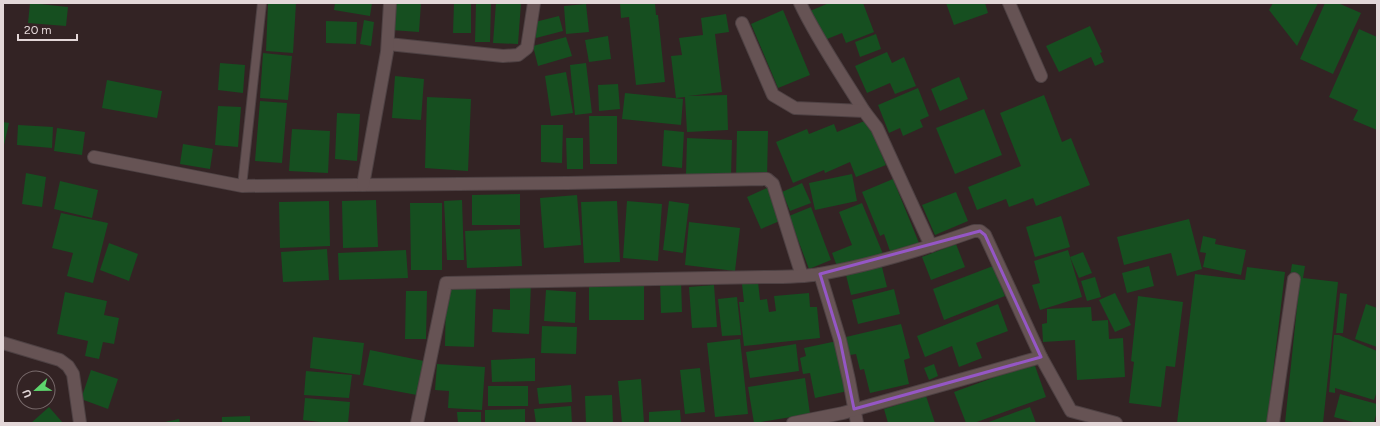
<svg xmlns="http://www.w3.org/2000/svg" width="1380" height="426" font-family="Figtree,sans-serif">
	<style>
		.building { fill: #164f20 }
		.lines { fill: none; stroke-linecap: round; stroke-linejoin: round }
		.lane-casing { stroke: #4e4143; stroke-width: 10 }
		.street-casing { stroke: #4e4143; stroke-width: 14 }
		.lane { stroke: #665354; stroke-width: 8 }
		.street { stroke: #665354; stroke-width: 12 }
		.marked { fill: none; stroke: #9557c5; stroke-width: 3; stroke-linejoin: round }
	</style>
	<rect width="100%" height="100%" fill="#332324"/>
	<!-- building -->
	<g class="building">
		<path d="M30 3 68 7 66 26 28 23Z"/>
		<path d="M268 3H296L293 53 266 51Z"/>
		<path d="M335 3H372L370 16 334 10Z"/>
		<path d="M394 3H421L419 32 391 30Z"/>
		<path d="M454 3H471V33H453Z"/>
		<path d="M476 3H491L490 42H475Z"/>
		<path d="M496 3H521L518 44 493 43Z"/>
		<path d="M620 3H655L656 15H658L665 82 636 85 629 17 621 18Z"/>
		<path d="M829 3H863L874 32 846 43 842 33 822 41 810 11Z"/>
		<path d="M946 3H985L988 13 954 25Z"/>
		<path d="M1273 3H1318L1297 46 1269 10Z"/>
		<path d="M1325 3H1338L1361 13 1333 74 1300 59Z"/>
		<path d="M586 4 589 32 566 34 564 6Z"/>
		<path d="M783 10 810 75 778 88 751 24Z"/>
		<path d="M726 14 729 32 715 34 722 92 688 96 727 95 728 130 687 132 685 97 676 98 671 56 682 55 679 38 703 35 701 18Z"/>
		<path d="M559 16 563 31 536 38 531 23Z"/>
		<path d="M364 20 374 22 371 46 360 44Z"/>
		<path d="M326 21 357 22 356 44 326 43Z"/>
		<path d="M1090 26 1102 52 1100 53 1104 62 1095 66 1091 57 1059 72 1046 46Z"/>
		<path d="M1359 29 1377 37V130L1353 120 1358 110 1329 97Z"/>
		<path d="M876 34 881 49 860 57 855 42Z"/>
		<path d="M608 36 611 59 589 62 585 40Z"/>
		<path d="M566 37 572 56 538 66 533 46Z"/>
		<path d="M887 52 892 63 904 57 916 86 895 94 890 83 867 93 855 66Z"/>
		<path d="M263 53 292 56 288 100 260 98Z"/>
		<path d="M220 63 245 65 243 93 218 90Z"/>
		<path d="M586 63 592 113 575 115 570 65Z"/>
		<path d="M566 72 573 113 551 116 545 76Z"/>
		<path d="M395 76 424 79 421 120 392 118Z"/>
		<path d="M959 77 968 99 940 111 931 89Z"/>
		<path d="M107 80 162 91 157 118 102 108Z"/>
		<path d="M618 84 620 109 599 111 598 85Z"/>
		<path d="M918 88 929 116 920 120 923 127 903 136 900 128 889 133 878 105Z"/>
		<path d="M625 93 683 99 681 125 622 119Z"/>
		<path d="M1044 95 1062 142 1071 138 1090 185 1036 206 1033 198 1009 207 1006 199 977 210 968 187 1021 166 1000 113Z"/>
		<path d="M427 97 471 99 468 171 425 168Z"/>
		<path d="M260 101 287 103 282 163 255 161Z"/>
		<path d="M218 106 241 107 238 147 215 145Z"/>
		<path d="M984 109 1002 155 955 174 936 128Z"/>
		<path d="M337 113 360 114 357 161 335 159Z"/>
		<path d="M589 116H617V164H590Z"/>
		<path d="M867 120 886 165 856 177 850 162 825 173 824 170 793 183 776 142 807 129 809 134 834 124 837 132Z"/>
		<path d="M3 122 9 123 4 145H3Z"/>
		<path d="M18 125 53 127 52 148 17 145Z"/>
		<path d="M541 125H563L562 163 541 162Z"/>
		<path d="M57 128 85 132 82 155 54 151Z"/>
		<path d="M292 129 330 131 328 173 289 171Z"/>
		<path d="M664 130 684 132 682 168 662 166Z"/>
		<path d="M737 131H768L767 179 736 178Z"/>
		<path d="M566 138H583V169H567Z"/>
		<path d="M687 138 732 140 731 176 686 174Z"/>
		<path d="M183 144 213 149 210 169 180 164Z"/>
		<path d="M26 173 46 177 42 207 22 204Z"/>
		<path d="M852 174 857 201 815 210 809 183Z"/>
		<path d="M893 179 919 243 891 254 884 234 880 236 862 192Z"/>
		<path d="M60 181 98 190 92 218 54 209Z"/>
		<path d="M802 183 811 203 790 211 782 192Z"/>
		<path d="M769 187 782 220 761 229 747 197Z"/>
		<path d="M956 192 968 221 935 235 922 205Z"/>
		<path d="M520 194V225H472V195Z"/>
		<path d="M577 195 581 245 544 248 540 198Z"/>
		<path d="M376 200 378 247 343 248 342 201Z"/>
		<path d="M462 200 464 260H447L444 201Z"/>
		<path d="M329 201 330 246 280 248 279 202Z"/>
		<path d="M617 201 620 262 584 263 581 202Z"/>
		<path d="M627 201 662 204 658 261 623 258Z"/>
		<path d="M669 201 689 204 683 253 663 250Z"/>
		<path d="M410 203H442V270H411Z"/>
		<path d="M862 203 883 254 838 269 832 253 852 245 839 212Z"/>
		<path d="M811 207 831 260 809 269 789 216Z"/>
		<path d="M61 213 108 223 93 283 67 276 73 253 52 248Z"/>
		<path d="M1061 216 1070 247 1035 257 1026 227Z"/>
		<path d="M1189 219 1202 269 1177 276 1171 253 1124 265 1117 237Z"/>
		<path d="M689 222 740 228 735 271 685 265Z"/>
		<path d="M520 229 522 266 467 268 465 231Z"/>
		<path d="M1203 236 1216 239 1215 244 1246 250 1241 275 1203 267 1206 253 1200 252Z"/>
		<path d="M109 243 138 254 129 281 100 270Z"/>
		<path d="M956 244 965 267 931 280 922 257Z"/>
		<path d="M327 249 329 280 283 282 281 252Z"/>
		<path d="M406 250 408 278 339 280 338 253Z"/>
		<path d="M1068 250 1082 297 1040 310 1032 285 1040 283 1034 261Z"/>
		<path d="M1083 252 1092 273 1079 278 1070 257Z"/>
		<path d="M881 263 887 287 851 295 845 271Z"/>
		<path d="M1292 264 1305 266 1303 278 1338 282 1323 423H1285L1300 278 1290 276Z"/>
		<path d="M993 266 1005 296 944 320 933 289Z"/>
		<path d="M1149 266 1154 286 1127 293 1122 273Z"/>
		<path d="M1247 267 1285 272 1267 423H1177L1195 274 1245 280Z"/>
		<path d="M1095 277 1101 297 1087 301 1081 281Z"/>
		<path d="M660 281H681L682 312 661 313Z"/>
		<path d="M510 282 531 283 529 334 492 332 493 309 510 310Z"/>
		<rect x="589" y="282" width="55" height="38"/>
		<path d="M758 282 760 300 767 299 769 312 776 311 774 296 809 293 810 307H817L820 338 744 346 739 302H744L742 284Z"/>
		<path d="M714 285 717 327 692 328 689 287Z"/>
		<path d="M446 288 476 289 474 347 445 346Z"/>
		<path d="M894 289 900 314 858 324 852 300Z"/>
		<path d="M546 290 576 292 575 323 544 321Z"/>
		<path d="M406 291H427L426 339H405Z"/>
		<path d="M65 292 107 301 104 315 119 318 114 344 103 342 99 359 85 356 88 341 57 334Z"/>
		<path d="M1115 293 1131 325 1115 332 1099 300Z"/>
		<path d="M1340 293 1347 294 1343 333H1336Z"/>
		<path d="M1138 296 1183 302 1175 367 1166 366 1161 407 1129 403 1134 362 1131 361Z"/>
		<path d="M737 297 741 335 722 336 718 299Z"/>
		<path d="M998 304 1008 331 976 343 982 358 959 367 952 346 925 357 917 336Z"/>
		<path d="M1366 304 1377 308V347L1355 339Z"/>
		<path d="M1091 307 1092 321 1108 320 1109 339 1123 338 1125 377 1077 380 1075 340 1043 342 1042 324 1047 323V309Z"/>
		<path d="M901 324 910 358 904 360 909 384 870 393 864 369 860 370 856 354 850 355 846 337Z"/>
		<path d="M542 326 577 327 576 354 541 353Z"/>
		<path d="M1334 335H1339L1377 351V391L1374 400 1335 388V393L1329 392Z"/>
		<path d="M313 337 364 343 360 375 310 368Z"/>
		<path d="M740 339 748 414 715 417 707 343Z"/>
		<path d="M837 341 848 391 815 398 810 373 803 374 800 358 806 356 804 348Z"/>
		<path d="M796 344 799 371 750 378 746 352Z"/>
		<path d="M370 350 424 361 417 395 363 385Z"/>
		<path d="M535 358V381L492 382 491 360Z"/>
		<path d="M1034 363 1046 397 974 423H966L954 392Z"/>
		<path d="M437 364 485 367 482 410 448 408 449 391 435 390Z"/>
		<path d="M934 364 938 376 929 380 924 368Z"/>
		<path d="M700 368 705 412 685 414 680 370Z"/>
		<path d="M91 370 118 379 108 409 81 399Z"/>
		<path d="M306 371 352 375 349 398 304 395Z"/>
		<path d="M805 378 810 414 754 423 748 387Z"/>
		<path d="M641 379 644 423H622L618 381Z"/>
		<path d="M571 385 572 402 539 404 537 388Z"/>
		<rect x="488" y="386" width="40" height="20"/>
		<path d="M1340 394 1377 404V411L1374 423H1352L1353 422 1334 417Z"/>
		<path d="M612 395 613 423H586L585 396Z"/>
		<path d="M926 396 935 423H888L884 409Z"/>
		<path d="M305 398 350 402 348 423H329L303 420Z"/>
		<path d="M571 406 572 423H536L534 409Z"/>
		<path d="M49 407 63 423H31Z"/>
		<path d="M1030 407 1036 423H986Z"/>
		<path d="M525 409V423H485V410Z"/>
		<path d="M680 410 681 423H649V412Z"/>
		<path d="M457 412H481V423H458Z"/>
		<path d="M250 416V423H222V417Z"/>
		<path d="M179 419 180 423H165V422Z"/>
	</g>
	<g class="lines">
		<!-- lane casing -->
		<g class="lane-casing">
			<path id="lane" d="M242 186 262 3"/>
		</g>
		<!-- street casing -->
		<g class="street-casing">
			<g id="street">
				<path d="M800 3C818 41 842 75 864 111"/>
				<path d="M1009 3 1041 76"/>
				<path d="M742 23 773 95 795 108 864 111 877 128 931 246"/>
				<path d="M388 44 503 56 518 55 527 48 534 3"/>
				<path d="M94 157 242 186 567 183 767 179 773 184 802 276"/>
				<path d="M363 185 387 52 390 3"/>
				<path d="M820 274 840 340 849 380 857 423"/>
				<path d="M3 343 60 360 68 366 73 374 80 423"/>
				<path d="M417 423 446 283 765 277C783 277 802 277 820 274 872 265 924 249 974 231H980L985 235 1041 357"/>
				<path d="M793 423 843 413 1041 357 1071 411 1116 423"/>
				<path d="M1273 423 1294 279"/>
			</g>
		</g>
		<!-- lane -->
		<use href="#lane" class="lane"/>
		<!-- street -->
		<use href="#street" class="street"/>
	</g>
	<!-- marked area -->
	<path class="marked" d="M980 231 985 235 1041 357 854 409 840 340 820 274Z"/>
	<!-- border -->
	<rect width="1380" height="426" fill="none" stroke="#e3d7d8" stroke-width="8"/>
	<!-- north arrow -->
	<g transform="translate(36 390) rotate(248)"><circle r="19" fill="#332324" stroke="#796b6c"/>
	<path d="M0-3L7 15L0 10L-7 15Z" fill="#5dd56d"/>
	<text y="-6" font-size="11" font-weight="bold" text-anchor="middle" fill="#e3d7d8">U</text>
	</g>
	<!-- scale -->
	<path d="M18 34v6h59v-6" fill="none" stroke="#e3d7d8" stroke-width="2"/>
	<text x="24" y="34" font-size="12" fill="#e3d7d8" stroke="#332324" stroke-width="3" paint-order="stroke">20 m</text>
</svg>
